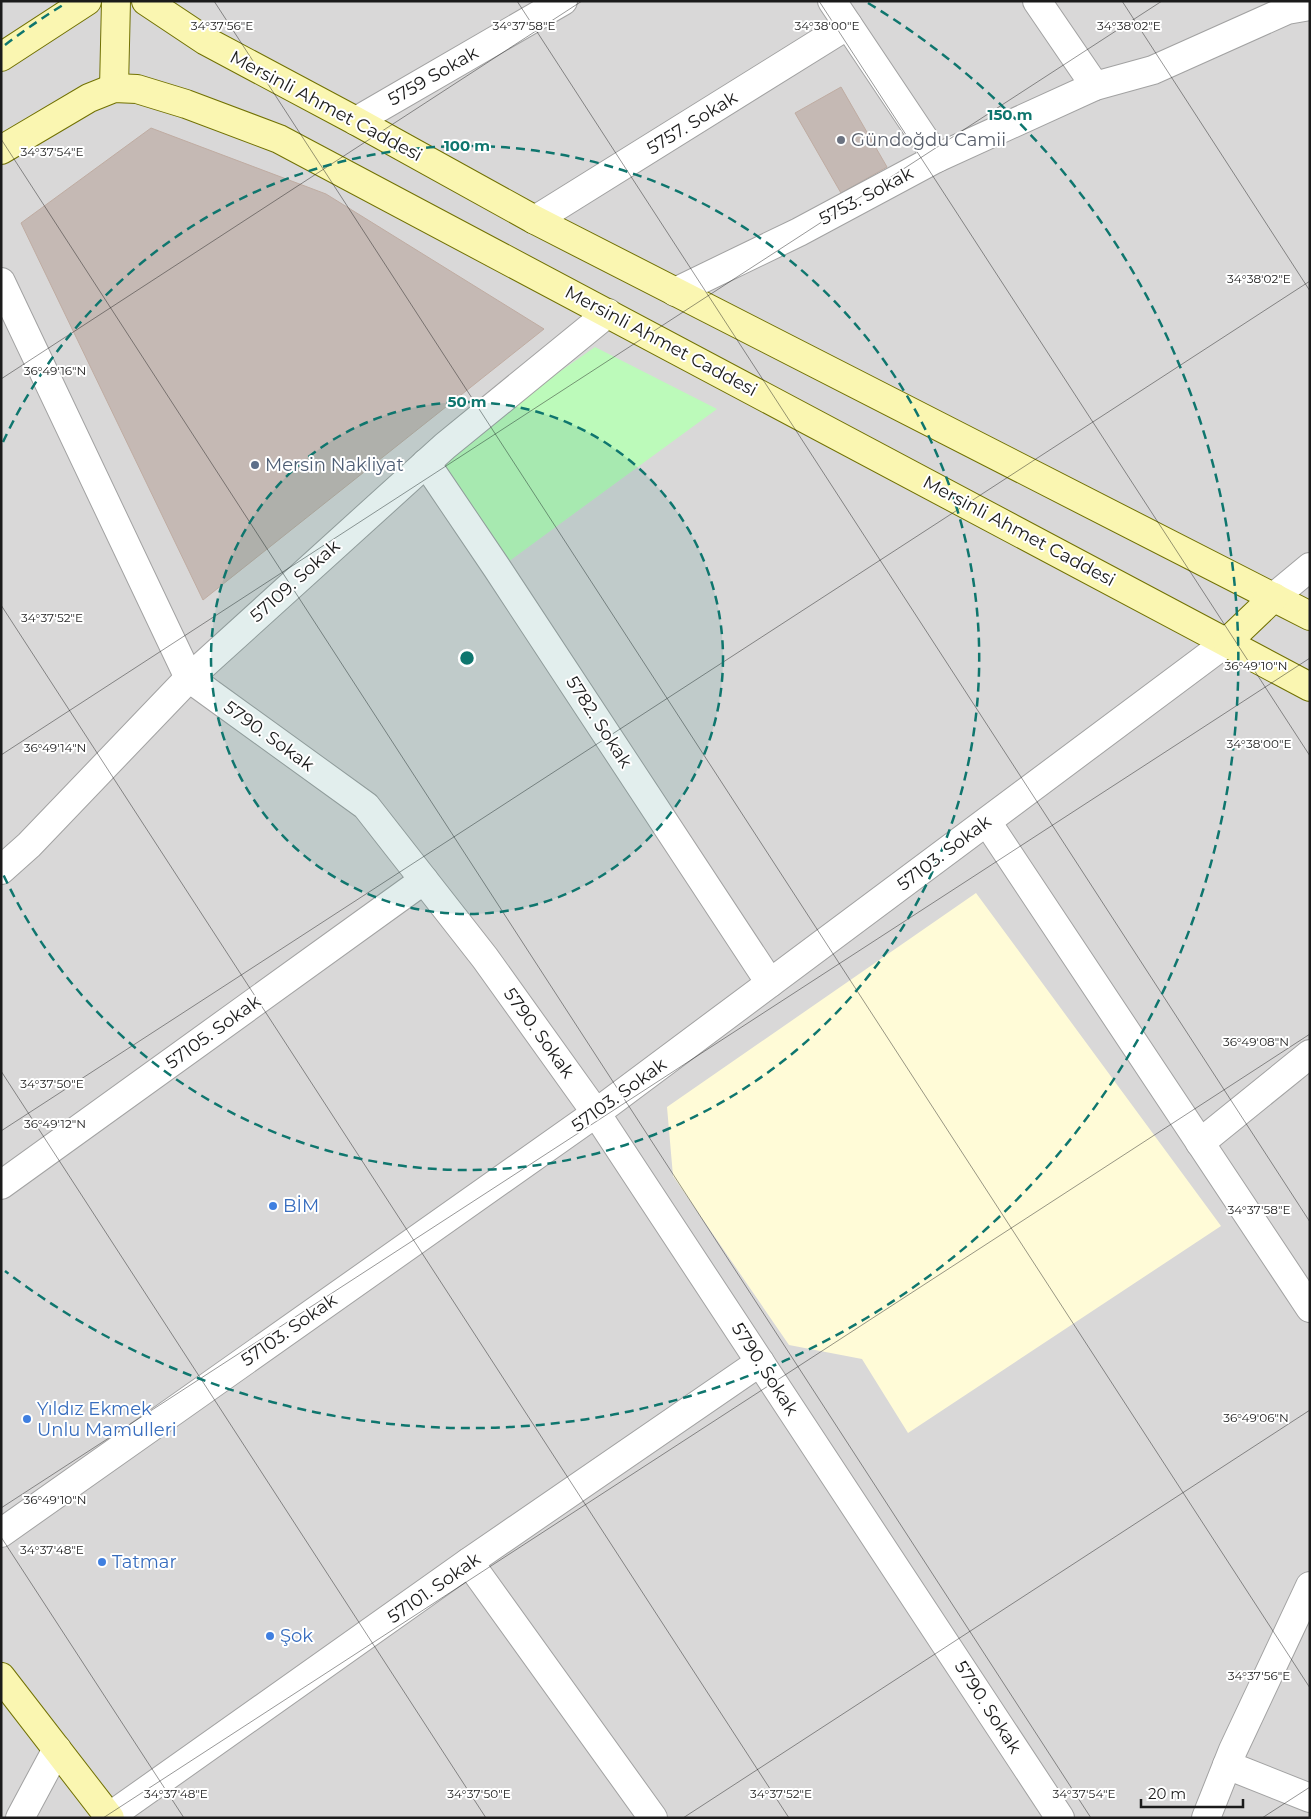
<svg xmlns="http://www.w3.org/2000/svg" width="1311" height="1819" font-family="Montserrat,sans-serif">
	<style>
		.residential { fill: #d9d8d8 }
		.education { fill: #fffbd7 }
		.park { fill: #bcfaba }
		.building { fill: #c5b9b4; stroke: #bfaca2 }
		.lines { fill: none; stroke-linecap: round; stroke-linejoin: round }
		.street-casing { stroke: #a2a2a2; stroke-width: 30 }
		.secondary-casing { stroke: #717103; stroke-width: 30 }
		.street { stroke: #fff; stroke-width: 28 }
		.secondary { stroke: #faf6b1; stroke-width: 28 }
		.ticks { fill: none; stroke: #1b1b1b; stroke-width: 1; stroke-opacity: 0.45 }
		.ring { fill: none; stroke: #0f766e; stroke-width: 2.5; stroke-dasharray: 9 6 }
		.worship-dot { fill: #6b7280; stroke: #fff; stroke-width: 2 }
		.service-dot { fill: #5c6f8a; stroke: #fff; stroke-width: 2 }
		.shop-dot { fill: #3f7fe0; stroke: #fff; stroke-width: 2 }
		.labels { text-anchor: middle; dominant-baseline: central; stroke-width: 4; stroke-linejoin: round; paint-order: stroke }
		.street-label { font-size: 18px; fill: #1b1b1b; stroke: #fff }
		.worship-label { font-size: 18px; fill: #5b616d; stroke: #fff; text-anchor: start }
		.service-label { font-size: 18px; fill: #4e5e75; stroke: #fff; text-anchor: start }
		.shop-label { font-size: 18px; fill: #366cbe; stroke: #fff; text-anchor: start }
		.ticks-label { font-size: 12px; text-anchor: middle; fill: #1b1b1b; stroke: #fff; stroke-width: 4; stroke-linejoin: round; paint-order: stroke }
		.centre { fill: #0f766e; stroke: #fff; stroke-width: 2.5 }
		.ring-label { font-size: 15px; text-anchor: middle; font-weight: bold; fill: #0f766e; stroke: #fff; stroke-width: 4; stroke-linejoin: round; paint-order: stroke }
	</style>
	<rect width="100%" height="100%" fill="#ede7e0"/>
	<!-- residential -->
	<rect class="residential" x="1" y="1" width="1309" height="1817"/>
	<!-- education -->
	<path class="education" d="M976 893 1221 1226 908 1433 862 1359 789 1345 673 1176 667 1107Z"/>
	<!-- park -->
	<path class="park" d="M595 347 717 409 501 567 430 462Z"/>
	<!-- building -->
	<g class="building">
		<path d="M841 87 887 167 841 193 795 113Z"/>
		<path d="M151 128 326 194 544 329 203 600 21 223Z"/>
	</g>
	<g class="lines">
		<!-- street casing -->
		<g class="street-casing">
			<g id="street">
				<path d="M832 1 937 158"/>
				<path d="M1037 1 1095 86"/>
				<path d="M356 121 563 1"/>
				<path d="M535 220 848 25"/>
				<path d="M1 282 189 678 366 806 485 958 596 1113 1060 1818"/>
				<path d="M675 292 799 232 937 158 1095 86 1153 70 1287 10 1310 6"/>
				<path d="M426 463 497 568 770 983"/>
				<path d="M1274 597 1310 567"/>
				<path d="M987 822 1310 1308"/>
				<path d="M1 870 29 845 189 678 445 446 608 313"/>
				<path d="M1200 1143 1310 1054"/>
				<path d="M1 1185 424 880"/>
				<path d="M1 1533 596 1113 1227 642"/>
				<path d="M469 1562 653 1818"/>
				<path d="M1227 1765 1310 1798"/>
				<path d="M109 1817 469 1562 760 1362"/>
				<path d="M20 1818 57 1749"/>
				<path d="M1206 1818 1233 1750 1310 1586"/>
			</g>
		</g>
		<!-- secondary casing -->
		<g class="secondary-casing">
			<g id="secondary">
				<path d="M146 1 206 41 356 121 535 220 1310 616"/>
				<path d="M1 57 87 1"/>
				<path d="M114 88 116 1"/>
				<path d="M1 150 89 98 114 88 137 89 186 104 279 139 1310 687"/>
				<path d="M1227 642 1274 597"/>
				<path d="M1 1677 110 1818"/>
			</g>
		</g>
		<!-- street -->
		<use href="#street" class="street"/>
		<!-- secondary -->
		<use href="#secondary" class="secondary"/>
	</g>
	<!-- ticks -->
	<path class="ticks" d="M214 1 1310 1688M517 1 1310 1222M819 1 1310 756M1122 1 1310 291M1 2 3 1M1 139 1091 1818M1 379 582 1M1 605 789 1818M1 755 1162 1M1 1071 486 1818M1 1131 1310 281M1 1508 1310 658M1 1537 184 1818M103 1818 1310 1034M683 1818 1310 1410M1262 1818 1310 1787"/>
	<!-- distance rings -->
	<circle cx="467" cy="658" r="256" fill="#0f766e" fill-opacity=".12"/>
	<g class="ring">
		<circle cx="467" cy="658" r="256"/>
		<path d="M3 442A512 512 0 1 1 3 874"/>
		<path d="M5 45A768 768 0 0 1 66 3M868 3A768 768 0 1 1 5 1271"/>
	</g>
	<!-- markers -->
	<circle class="worship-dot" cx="841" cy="140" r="5"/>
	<circle class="service-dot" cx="255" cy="465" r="5"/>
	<g class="shop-dot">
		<circle cx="273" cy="1206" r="5"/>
		<circle cx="27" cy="1419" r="5"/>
		<circle cx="102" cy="1562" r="5"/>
		<circle cx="270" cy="1636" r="5"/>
	</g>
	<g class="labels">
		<!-- street labels -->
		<g class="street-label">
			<text transform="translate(433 76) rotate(-30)">5759 Sokak</text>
			<text transform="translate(326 106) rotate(28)">Mersinli Ahmet Caddesi</text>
			<text transform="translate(692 123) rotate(-32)">5757. Sokak</text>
			<text transform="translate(866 196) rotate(-28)">5753. Sokak</text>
			<text transform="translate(661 341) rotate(28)">Mersinli Ahmet Caddesi</text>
			<text transform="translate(1019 531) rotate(28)">Mersinli Ahmet Caddesi</text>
			<text transform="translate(295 581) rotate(-42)">57109. Sokak</text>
			<text transform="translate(599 722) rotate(57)">5782. Sokak</text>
			<text transform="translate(269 736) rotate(36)">5790. Sokak</text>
			<text transform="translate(944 853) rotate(-37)">57103. Sokak</text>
			<text transform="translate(213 1032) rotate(-36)">57105. Sokak</text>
			<text transform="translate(539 1033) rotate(54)">5790. Sokak</text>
			<text transform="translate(619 1095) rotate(-36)">57103. Sokak</text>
			<text transform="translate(289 1330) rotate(-35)">57103. Sokak</text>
			<text transform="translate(765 1369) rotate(57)">5790. Sokak</text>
			<text transform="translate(434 1588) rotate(-35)">57101. Sokak</text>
			<text transform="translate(988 1707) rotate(57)">5790. Sokak</text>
		</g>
		<!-- worship labels -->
		<g class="worship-label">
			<text x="851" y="140">Gündoğdu Camii</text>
		</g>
		<!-- service labels -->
		<g class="service-label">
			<text x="265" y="465">Mersin Nakliyat</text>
		</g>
		<!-- shop labels -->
		<g class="shop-label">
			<text x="283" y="1206">BİM</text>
			<text x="37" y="1409">Yıldız Ekmek<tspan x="37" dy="21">Unlu Mamulleri</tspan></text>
			<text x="112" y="1562">Tatmar</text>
			<text x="280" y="1636">Şok</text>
		</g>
	</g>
	<g class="ticks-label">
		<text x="222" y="30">34°37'56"E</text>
		<text x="524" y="30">34°37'58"E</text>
		<text x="827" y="30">34°38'00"E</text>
		<text x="1129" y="30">34°38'02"E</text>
		<text x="52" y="156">34°37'54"E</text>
		<text x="1259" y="283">34°38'02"E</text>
		<text x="55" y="375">36°49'16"N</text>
		<text x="52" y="622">34°37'52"E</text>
		<text x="1256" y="670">36°49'10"N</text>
		<text x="1259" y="748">34°38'00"E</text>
		<text x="55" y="752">36°49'14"N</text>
		<text x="1256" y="1046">36°49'08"N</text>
		<text x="52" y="1088">34°37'50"E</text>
		<text x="55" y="1128">36°49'12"N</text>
		<text x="1259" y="1214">34°37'58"E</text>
		<text x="1256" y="1422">36°49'06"N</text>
		<text x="55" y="1504">36°49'10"N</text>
		<text x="52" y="1554">34°37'48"E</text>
		<text x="1259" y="1680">34°37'56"E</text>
		<text x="176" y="1798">34°37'48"E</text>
		<text x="479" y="1798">34°37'50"E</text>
		<text x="781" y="1798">34°37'52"E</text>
		<text x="1084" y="1798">34°37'54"E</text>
	</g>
	<circle cx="467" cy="658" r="8" class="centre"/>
	<g class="ring-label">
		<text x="1010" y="120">150 m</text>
		<text x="467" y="151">100 m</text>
		<text x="467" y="407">50 m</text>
	</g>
	<!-- border -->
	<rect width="1311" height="1819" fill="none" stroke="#1b1b1b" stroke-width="5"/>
	<!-- scale -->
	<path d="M1141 1799v8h102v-8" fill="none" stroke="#1b1b1b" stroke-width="2.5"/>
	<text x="1148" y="1799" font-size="15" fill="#1b1b1b" stroke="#ffffff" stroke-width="4" paint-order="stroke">20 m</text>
</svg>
